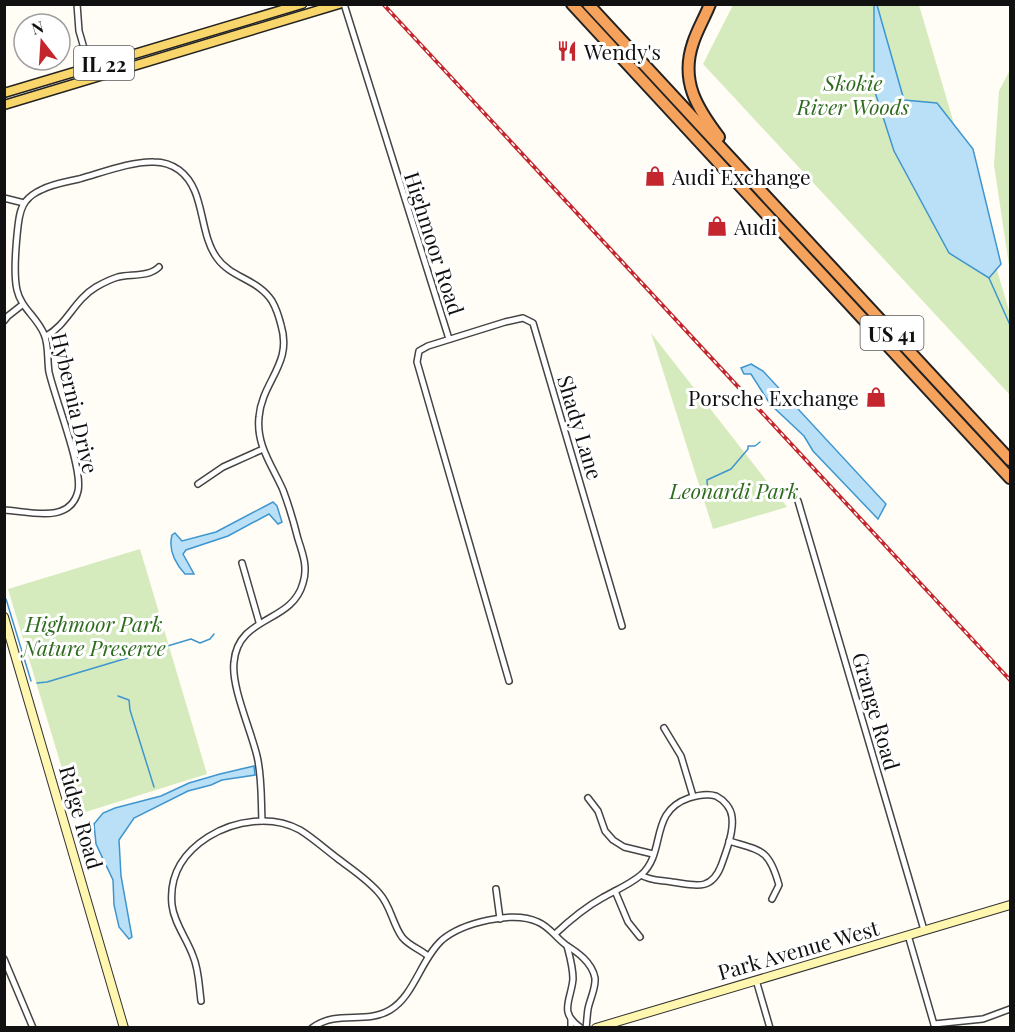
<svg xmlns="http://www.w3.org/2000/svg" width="1015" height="1032" font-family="'Playfair Display',serif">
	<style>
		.green { fill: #d5ebbd }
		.water { fill: #b9e0f7; stroke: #3f96cf; stroke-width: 1.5 }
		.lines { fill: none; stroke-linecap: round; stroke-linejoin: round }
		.stream { stroke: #3f96cf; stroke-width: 1.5 }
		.street-casing { stroke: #444; stroke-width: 8 }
		.secondary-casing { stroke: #333; stroke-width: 10 }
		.primary-casing { stroke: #222; stroke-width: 11 }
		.highway-casing { stroke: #222; stroke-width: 14 }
		.street { stroke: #fff; stroke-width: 5 }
		.secondary { stroke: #fff6b0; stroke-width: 8 }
		.primary { stroke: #f9d66b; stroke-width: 8 }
		.highway { stroke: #f5a25d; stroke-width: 10 }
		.rail-casing { stroke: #c4262e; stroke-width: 4 }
		.rail { stroke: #fff; stroke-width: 1.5; stroke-dasharray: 4.5; stroke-linecap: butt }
		.labels { text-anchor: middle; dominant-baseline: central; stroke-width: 6; stroke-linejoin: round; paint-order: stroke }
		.shield { fill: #fff; stroke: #585858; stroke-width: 1.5 }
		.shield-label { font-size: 20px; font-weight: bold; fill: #111 }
		.poi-label { font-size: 21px; fill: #111; stroke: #fff; text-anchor: start }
		.park-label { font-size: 21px; font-style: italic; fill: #2f6b1f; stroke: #fff }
		.street-label { font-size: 21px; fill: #111; stroke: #fff }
	</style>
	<rect width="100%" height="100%" fill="#fffdf5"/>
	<!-- green -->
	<g class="green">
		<path d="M733 5H919L1010 314V395L703 64Z"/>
		<path d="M1010 70V272L994 165 999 91Z"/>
		<path d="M651 333 787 507 713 529Z"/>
		<path d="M140 549 207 774 76 815 8 589Z"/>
	</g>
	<!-- water -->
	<g class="water">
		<path d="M877 5 904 100 937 103 973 149 1001 264 989 278 949 253 894 151 874 89V5Z"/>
		<path d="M751 364 763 371 886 504 878 519 813 451 804 436 770 404 751 374H744L741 368Z"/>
		<path d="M273 502 277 506 282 522 278 524 269 514 228 536 186 550 183 554 194 574H185C175 563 168 550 172 535L175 533 182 541 216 532Z"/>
		<path d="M254 766 255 775 222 780 211 785 188 791 134 818 119 840 121 876 132 937 129 939 119 927 114 905 113 880 96 844 94 824 103 813 115 808 161 796 189 783 220 774Z"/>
	</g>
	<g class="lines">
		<!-- stream -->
		<g class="stream">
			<path d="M989 278 1010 325"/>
			<path d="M703 497 708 494 707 480 731 469 748 449V446H755L760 442"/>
			<path d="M6 599 31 681"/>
			<path d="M37 683 47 682 191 639 200 643 210 639 214 634"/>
			<path d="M118 696 129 700 130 710 154 787"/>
		</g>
		<!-- street casing -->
		<g class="street-casing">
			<g id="street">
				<path d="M77 4 79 31 93 79"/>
				<path d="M344 4 449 339"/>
				<path d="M4 198 24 203"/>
				<path d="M4 321 8 316 22 305"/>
				<path d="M46 336C67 325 74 300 96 287 103 283 111 279 118 277 132 274 149 277 159 267"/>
				<path d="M198 484 223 467 263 449"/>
				<path d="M798 501 924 930"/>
				<path d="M4 510C28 511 70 525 78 491 83 468 55 399 49 372 47 360 49 345 44 334 37 317 21 308 17 290 13 273 16 244 18 226 19 218 20 208 26 201 29 197 36 192 41 190 52 184 66 182 79 179 101 173 132 161 154 162 162 162 172 165 179 170 206 190 198 232 217 258 231 278 258 279 272 301 276 308 279 317 281 325 293 364 262 381 259 417 256 445 272 465 283 490 289 506 294 523 298 539 303 554 308 568 303 583 292 624 238 615 234 662 231 687 251 730 257 756 262 777 261 799 262 821"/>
				<path d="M242 563 259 622"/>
				<path d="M509 681 417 362 419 351 428 346 505 322 523 318 533 323 622 626"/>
				<path d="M664 728 681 756 693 796"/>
				<path d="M588 798 598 811 605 831 613 840 624 847 653 854"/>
				<path d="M729 841C762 851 769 849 779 885L772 899"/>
				<path d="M496 889 500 919"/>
				<path d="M615 891 628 922 640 937"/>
				<path d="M555 934C570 920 584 908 602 898 616 890 629 885 641 875 667 852 648 812 689 798 698 795 707 793 716 796 724 800 731 808 732 817 734 832 726 852 721 866 711 892 694 885 672 882 661 880 650 881 641 875"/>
				<path d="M908 935 935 1028"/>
				<path d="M567 946C570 957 573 967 573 979 571 1001 558 1012 581 1028"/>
				<path d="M4 959 33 1028"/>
				<path d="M756 980 770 1028"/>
				<path d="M201 1001C199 986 199 970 193 956 187 939 174 923 172 905 169 875 183 853 208 837 235 820 272 815 300 830 313 838 325 849 337 858 351 869 367 879 379 893 391 906 392 923 402 937 409 946 420 949 428 956"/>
				<path d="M934 1024 983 1019 1010 1009"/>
				<path d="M312 1028C338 1009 365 1025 390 1010 414 996 421 959 442 940 462 923 513 910 538 922 550 927 556 938 566 945 577 952 592 962 595 978 596 988 590 999 588 1009 587 1015 587 1021 586 1028"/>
				<path d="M571 1028V1019"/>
			</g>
		</g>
		<!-- secondary casing -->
		<g class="secondary-casing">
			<g id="secondary">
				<path d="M4 617 124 1028"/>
				<path d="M596 1028 1010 905"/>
			</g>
		</g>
		<!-- primary casing -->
		<g class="primary-casing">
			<g id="primary">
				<path d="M4 93 302 4"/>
				<path d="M4 105 339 4"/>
			</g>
		</g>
		<!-- highway casing -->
		<g class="highway-casing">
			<g id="highway">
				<path d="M572 4 1010 478"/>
				<path d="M588 4 1010 460"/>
				<path d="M710 4C705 17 697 30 693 43 680 81 697 108 719 137"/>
			</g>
		</g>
		<!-- street -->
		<use href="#street" class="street"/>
		<!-- secondary -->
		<use href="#secondary" class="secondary"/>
		<!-- primary -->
		<use href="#primary" class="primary"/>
		<!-- highway -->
		<use href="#highway" class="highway"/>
		<!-- rail casing -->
		<g class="rail-casing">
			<path id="rail" d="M383 4 1010 680"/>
		</g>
		<!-- rail -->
		<use href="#rail" class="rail"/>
	</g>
	<!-- icons -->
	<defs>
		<g id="restaurant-bare" transform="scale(1.62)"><path d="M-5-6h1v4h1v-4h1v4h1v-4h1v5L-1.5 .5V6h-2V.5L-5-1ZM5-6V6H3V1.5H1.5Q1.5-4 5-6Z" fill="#c4262e" stroke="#fff" stroke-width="2.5" paint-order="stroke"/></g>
		<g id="shop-bare" transform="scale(1.62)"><path d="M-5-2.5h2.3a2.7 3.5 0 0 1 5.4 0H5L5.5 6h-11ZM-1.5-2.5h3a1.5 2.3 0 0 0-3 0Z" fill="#c4262e" stroke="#fff" stroke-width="2.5" paint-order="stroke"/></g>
	</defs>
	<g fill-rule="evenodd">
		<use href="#restaurant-bare" x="567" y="51"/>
		<use href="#shop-bare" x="655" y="176"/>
		<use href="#shop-bare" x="717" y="226"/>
		<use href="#shop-bare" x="876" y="397"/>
	</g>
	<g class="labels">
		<!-- shield labels -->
		<g class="shield">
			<rect x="74" y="46" width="60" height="34" rx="4.5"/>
			<rect x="860.5" y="316" width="63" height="34" rx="4.5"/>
		</g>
		<g class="shield-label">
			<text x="104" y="63">IL 22</text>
			<text x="892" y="333">US 41</text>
		</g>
		<!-- poi labels -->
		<g class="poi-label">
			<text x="584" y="51">Wendy's</text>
			<text x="672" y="176">Audi Exchange</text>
			<text x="734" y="226">Audi</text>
			<text x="859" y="397" text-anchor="end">Porsche Exchange</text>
		</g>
		<!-- park labels -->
		<g class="park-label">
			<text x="853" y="82">Skokie<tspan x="853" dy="24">River Woods</tspan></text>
			<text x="734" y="490">Leonardi Park</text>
			<text x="94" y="623">Highmoor Park<tspan x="94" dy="24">Nature Preserve</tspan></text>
		</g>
		<!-- street labels -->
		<g class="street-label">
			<text transform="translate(435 243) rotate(72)">Highmoor Road</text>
			<text transform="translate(76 403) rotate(77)">Hybernia Drive</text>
			<text transform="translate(581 427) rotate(73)">Shady Lane</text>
			<text transform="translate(877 711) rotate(74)">Grange Road</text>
			<text transform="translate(82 817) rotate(74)">Ridge Road</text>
			<text transform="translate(798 949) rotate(-16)">Park Avenue West</text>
		</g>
	</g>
	<!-- border -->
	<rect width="1015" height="1032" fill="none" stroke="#111111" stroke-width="12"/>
	<!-- north arrow -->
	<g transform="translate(42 42) rotate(343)"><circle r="28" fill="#ffffff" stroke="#a0a0a0" stroke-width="1.5"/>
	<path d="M0-4.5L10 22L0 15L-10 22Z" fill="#c4262e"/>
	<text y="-9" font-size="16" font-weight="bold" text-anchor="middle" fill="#111111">N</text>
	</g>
</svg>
